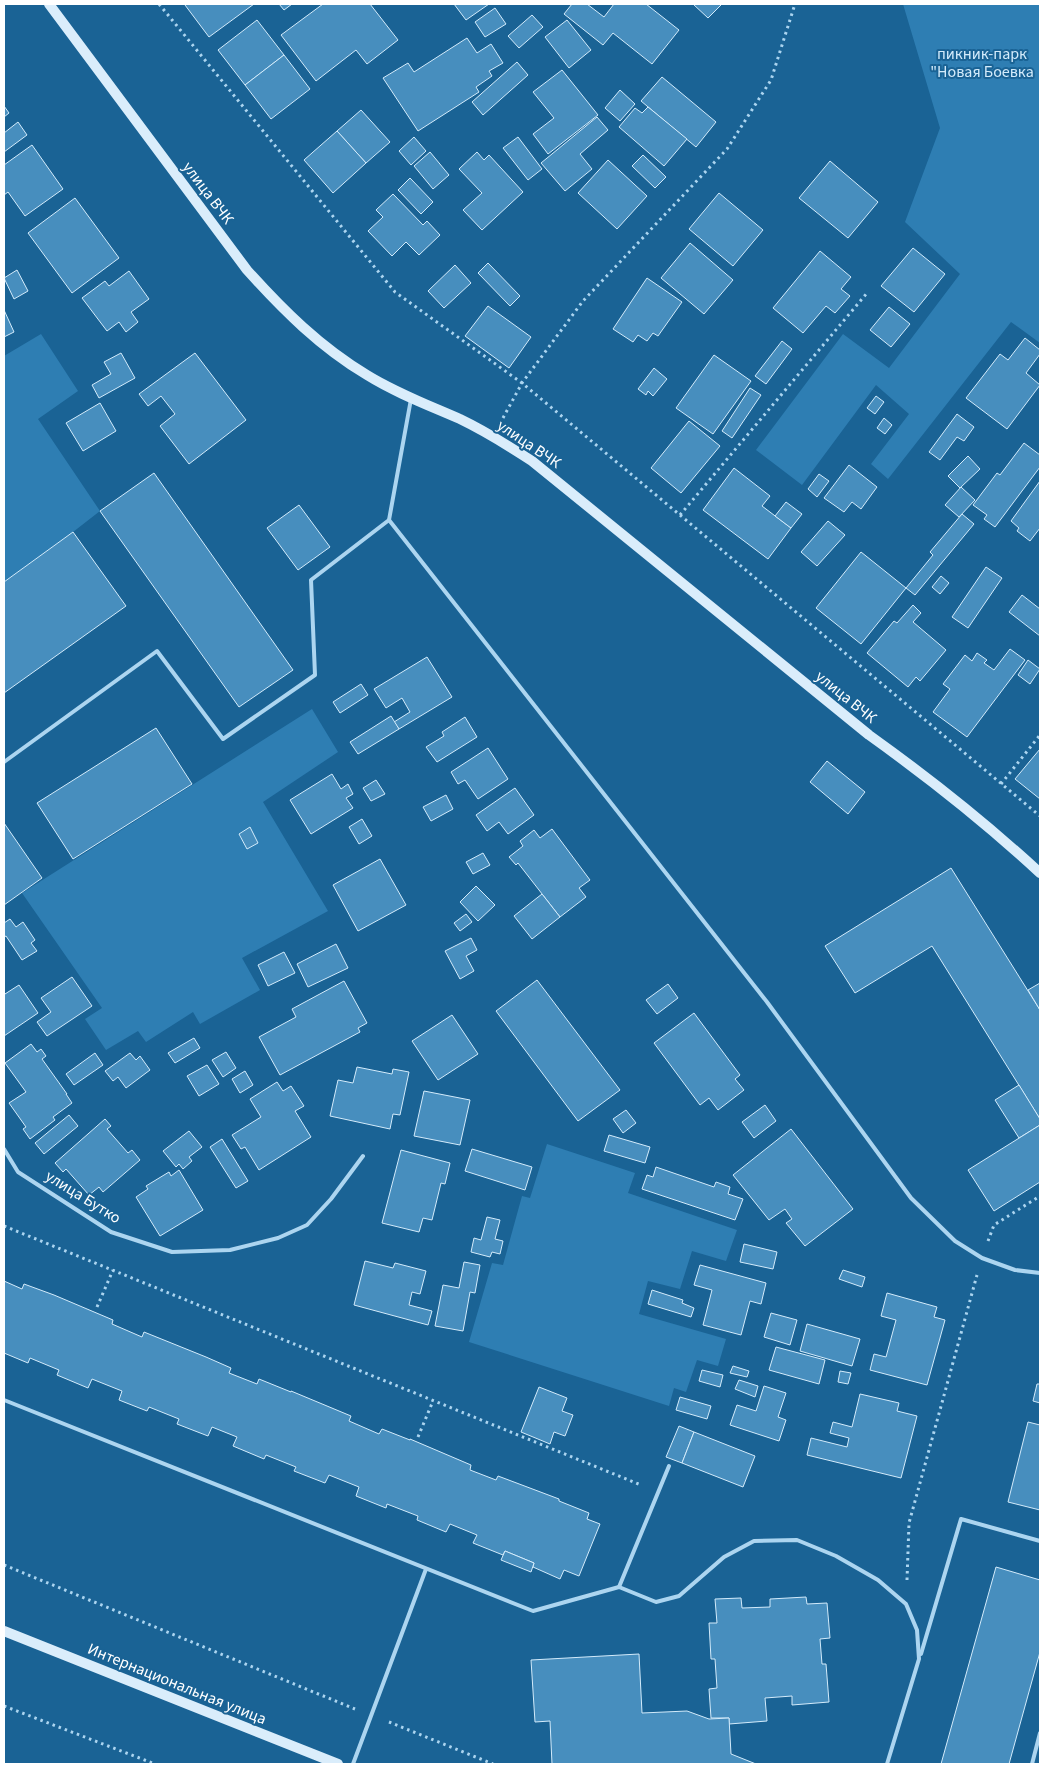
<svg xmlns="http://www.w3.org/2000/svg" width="1044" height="1768" font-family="'Source Sans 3',sans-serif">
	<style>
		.green { fill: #2e7eb3 }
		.building { fill: #478ebe; stroke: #d3ebfb }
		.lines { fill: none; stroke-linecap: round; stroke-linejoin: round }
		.path { stroke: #acd5f0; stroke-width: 3; stroke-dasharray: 2.5 4; stroke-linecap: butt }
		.lane { stroke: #acd5f0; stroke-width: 4 }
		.secondary { stroke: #daedfb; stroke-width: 10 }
		.labels { text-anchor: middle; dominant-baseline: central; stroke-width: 4; stroke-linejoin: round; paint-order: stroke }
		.park-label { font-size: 16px; fill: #d3ebfb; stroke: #1a6395 }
		.street-label { font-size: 16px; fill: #fff; stroke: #1a6395 }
	</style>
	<rect width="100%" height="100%" fill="#1a6395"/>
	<!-- green -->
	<g class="green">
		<path d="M903 4H1040V343L1011 322 888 479 871 464 909 414 876 385 802 485 756 450 843 334 889 368 960 274 905 222 940 128Z"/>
		<path d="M41 334 78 391 38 419 100 511 73 532 4 582V356Z"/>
		<path d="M312 709 338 752 263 802 328 911 242 958 260 990 200 1024 193 1012 146 1042 138 1031 106 1050 85 1019 102 1008 22 893Z"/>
		<path d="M547 1144 635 1173 628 1193 737 1230 726 1261 692 1251 680 1289 648 1281 639 1314 726 1339 718 1366 697 1360 686 1392 674 1388 669 1406 469 1342 492 1263 503 1265 522 1196 530 1198Z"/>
	</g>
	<!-- building -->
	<g class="building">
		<path d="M186 4H254L209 37 185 5Z"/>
		<path d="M279 4H292L284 10Z"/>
		<path d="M323 4H370L398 40 367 64 356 50 316 81 281 35Z"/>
		<path d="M454 4H489L466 20Z"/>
		<path d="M572 4H587L604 17 614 4H646L679 30 652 64 613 33 603 45 564 14Z"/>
		<path d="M693 4H722L708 18Z"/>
		<path d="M495 8 506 24 485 37 475 22Z"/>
		<path d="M532 15 543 27 519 48 508 36Z"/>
		<path d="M257 20 284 55 245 85 218 50Z"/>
		<path d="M567 20 591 50 569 68 545 37Z"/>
		<path d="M467 38 477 53 491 44 503 63 489 71 492 76 476 87 479 92 418 131 383 78 408 63 414 72Z"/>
		<path d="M284 55 310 89 271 119 245 85Z"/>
		<path d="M517 62 528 75 483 115 472 102Z"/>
		<path d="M562 70 598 115 548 154 533 134 554 118 533 92Z"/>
		<path d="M662 77 716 122 696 147 641 101Z"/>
		<path d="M620 90 635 104 620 121 605 108Z"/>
		<path d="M4 106 9 113 4 117Z"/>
		<path d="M648 107 687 139 664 166 619 127 635 108 642 113Z"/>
		<path d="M361 110 390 142 366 163 337 131Z"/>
		<path d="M597 117 608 130 580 154 592 169 565 191 541 163Z"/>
		<path d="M18 122 27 135 4 152V133Z"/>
		<path d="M337 131 366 163 333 193 304 160Z"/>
		<path d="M414 137 426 151 411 165 399 151Z"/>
		<path d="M518 137 542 169 528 180 503 148Z"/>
		<path d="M32 145 63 189 25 216 8 192 4 195V165Z"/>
		<path d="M430 152 449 175 433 189 414 166Z"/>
		<path d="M477 152 484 160 489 155 523 192 482 230 463 210 482 193 459 169Z"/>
		<path d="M643 155 666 177 655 188 632 166Z"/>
		<path d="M608 160 647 196 617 229 578 193Z"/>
		<path d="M830 161 878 202 848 238 799 198Z"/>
		<path d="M410 178 433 202 421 214 398 190Z"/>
		<path d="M719 193 763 230 733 266 689 229Z"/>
		<path d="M393 194 423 225 427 221 440 235 419 255 406 242 392 256 368 231 383 217 376 210Z"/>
		<path d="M75 198 119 258 72 293 28 233Z"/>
		<path d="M690 243 733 280 704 314 661 278Z"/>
		<path d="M913 248 945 274 914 312 881 286Z"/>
		<path d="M820 251 851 277 841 289 850 296 835 313 826 306 803 333 773 308Z"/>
		<path d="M488 263 520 296 510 306 478 273Z"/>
		<path d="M455 265 471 283 444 308 428 291Z"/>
		<path d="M17 270 28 291 14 299 4 278Z"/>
		<path d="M129 271 149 299 131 312 138 322 126 332 119 322 107 331 82 298 105 281 109 286Z"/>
		<path d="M647 278 682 302 658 336 653 333 647 341 638 335 633 342 613 329Z"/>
		<path d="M488 306 531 337 509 368 465 336Z"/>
		<path d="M889 307 910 324 891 347 870 330Z"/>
		<path d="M4 310 14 332 4 337Z"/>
		<path d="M1025 338 1040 350V354L1026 373 1040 385 1007 429 966 398 1000 354 1008 360Z"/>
		<path d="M782 341 792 349 766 384 755 376Z"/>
		<path d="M121 353 135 378 99 398 92 385 111 374 104 362Z"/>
		<path d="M195 353 246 420 189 464 160 426 175 414 161 396 148 406 139 394Z"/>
		<path d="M714 355 751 381 713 434 676 408Z"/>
		<path d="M654 368 667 379 653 396 648 391 646 395 638 389Z"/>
		<path d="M750 388 761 395 732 438 722 431Z"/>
		<path d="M876 396 884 402 875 414 867 408Z"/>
		<path d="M100 403 116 431 83 451 66 423Z"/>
		<path d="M957 414 974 427 964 441 957 437 940 460 929 452Z"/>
		<path d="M884 418 892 425 885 434 877 428Z"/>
		<path d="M689 421 720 446 681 493 651 468Z"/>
		<path d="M1024 443 1040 455V467L995 527 984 519 987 515 973 505 997 473 1000 475Z"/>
		<path d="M968 456 980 469 960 488 948 476Z"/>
		<path d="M849 465 877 487 861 509 852 502 844 512 824 498Z"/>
		<path d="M734 468 770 496 762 506 791 528 768 559 703 510Z"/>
		<path d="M154 473 293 670 239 707 100 511Z"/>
		<path d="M819 474 829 481 817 497 808 489Z"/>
		<path d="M1040 481V528L1030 541 1017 531 1019 528 1011 521Z"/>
		<path d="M961 487 975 500 959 517 945 505Z"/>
		<path d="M786 502 802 514 791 528 775 516Z"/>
		<path d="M299 505 330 547 298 570 267 528Z"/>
		<path d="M962 514 974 524 915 595 906 588 933 555 930 552Z"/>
		<path d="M828 521 845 535 817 566 801 552Z"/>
		<path d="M73 532 126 606 4 693V582Z"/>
		<path d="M861 552 906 588 861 644 816 608Z"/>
		<path d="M986 567 1002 578 968 628 952 617Z"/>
		<path d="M941 576 949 583 940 594 932 587Z"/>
		<path d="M1022 595 1040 609V636L1009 612Z"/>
		<path d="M913 605 921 613 913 622 946 650 920 681 916 677 908 687 867 653 894 621 897 623Z"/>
		<path d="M1010 649 1025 660 967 737 933 712 950 689 943 684 965 655 972 661 977 653 987 660 984 663 994 670Z"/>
		<path d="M427 657 452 697 399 729 394 722 410 712 402 698 386 708 374 689Z"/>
		<path d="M1028 660 1040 669 1030 684 1018 675Z"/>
		<path d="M361 684 368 695 340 713 333 702Z"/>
		<path d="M391 716 399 729 358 754 350 742Z"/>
		<path d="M465 717 477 737 437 762 426 747 444 736 442 732Z"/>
		<path d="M156 728 192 784 73 859 37 803Z"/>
		<path d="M488 748 508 779 478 799 465 780 458 784 451 772Z"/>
		<path d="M1040 749V799L1015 779Z"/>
		<path d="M827 761 865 792 848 814 810 782Z"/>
		<path d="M332 774 341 789 348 784 353 794 346 798 353 808 311 834 290 800Z"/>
		<path d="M376 780 385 794 371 801 363 788Z"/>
		<path d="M515 788 534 815 508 834 499 822 487 831 476 815Z"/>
		<path d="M446 795 453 809 431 821 423 807Z"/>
		<path d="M362 819 372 836 359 844 349 827Z"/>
		<path d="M4 823 42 878 4 905Z"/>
		<path d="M250 827 258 843 247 849 239 834Z"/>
		<path d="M552 829 590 880 579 888 586 897 560 917 518 863 516 865 509 857 523 846 520 841 534 830 540 838Z"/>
		<path d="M483 853 490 865 473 874 466 862Z"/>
		<path d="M380 859 406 905 358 931 333 885Z"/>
		<path d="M951 868 1040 1010V1119L932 946 855 993 825 946Z"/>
		<path d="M476 886 495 905 478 921 460 902Z"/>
		<path d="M542 894 560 917 532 939 514 916Z"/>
		<path d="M466 914 472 922 460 931 454 923Z"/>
		<path d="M10 919 16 927 23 922 35 940 31 943 37 951 22 960 6 936 4 937V923Z"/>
		<path d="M471 938 477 950 466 956 474 971 460 979 445 951Z"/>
		<path d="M336 944 348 968 308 987 297 964Z"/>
		<path d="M284 952 295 973 268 986 258 965Z"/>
		<path d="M72 977 92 1006 47 1036 37 1022 51 1012 41 998Z"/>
		<path d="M537 980 620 1090 578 1121 496 1011Z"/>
		<path d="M344 981 367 1023 358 1028 360 1032 280 1075 259 1037 296 1017 292 1009Z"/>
		<path d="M1040 983V1010L1028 990Z"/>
		<path d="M668 984 678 998 657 1014 646 1000Z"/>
		<path d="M19 985 38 1013 4 1036V991L5 994Z"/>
		<path d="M694 1013 740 1075 735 1079 744 1090 718 1110 709 1098 700 1105 654 1043Z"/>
		<path d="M452 1015 478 1054 438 1080 412 1041Z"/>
		<path d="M194 1038 200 1048 175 1063 168 1053Z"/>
		<path d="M31 1044 37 1052 41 1049 46 1056 42 1059 67 1094H66L72 1103 53 1117 55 1120 30 1139 23 1129 26 1127 9 1103 26 1092 5 1063Z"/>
		<path d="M226 1052 236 1068 223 1077 212 1060Z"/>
		<path d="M95 1053 103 1065 74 1085 66 1074Z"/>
		<path d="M130 1053 136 1060 140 1056 150 1070 126 1088 118 1077 113 1081 105 1071Z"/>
		<path d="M207 1065 219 1084 199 1096 187 1076Z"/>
		<path d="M357 1067 392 1074 393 1069 409 1072 400 1115 393 1114 390 1129 330 1116 338 1080 353 1083Z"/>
		<path d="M245 1071 253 1085 240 1093 232 1079Z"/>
		<path d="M277 1082 283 1091 291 1086 304 1106 295 1111 311 1137 259 1170 245 1147 241 1149 232 1135 261 1117 250 1099Z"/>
		<path d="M1019 1085 1040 1119V1125L1019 1138 995 1100Z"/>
		<path d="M424 1091 470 1100 460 1145 414 1136Z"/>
		<path d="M765 1105 776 1121 754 1138 742 1122Z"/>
		<path d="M626 1110 636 1123 623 1133 613 1119Z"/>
		<path d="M69 1115 78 1126 44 1154 35 1143Z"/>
		<path d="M105 1119 111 1126 107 1129 128 1153 132 1150 140 1160 103 1192 99 1187 89 1195 66 1169 63 1172 55 1163Z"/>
		<path d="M1040 1125V1182L994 1211 968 1170Z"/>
		<path d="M791 1129 853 1209 805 1246 786 1223 792 1219 785 1209 769 1220 733 1175Z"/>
		<path d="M189 1131 202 1147 189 1157 192 1161 183 1169 179 1164 176 1167 163 1151Z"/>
		<path d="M609 1135 650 1147 645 1163 604 1151Z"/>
		<path d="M222 1139 248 1181 236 1188 210 1147Z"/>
		<path d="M472 1149 532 1167 525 1190 465 1171Z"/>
		<path d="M401 1150 450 1163 445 1184 441 1183 432 1220 423 1218 419 1232 382 1223Z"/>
		<path d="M656 1167 714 1187 716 1182 730 1187 728 1194 743 1199 735 1220 642 1189 647 1175 653 1177Z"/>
		<path d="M179 1170 203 1210 160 1236 136 1197 148 1189 146 1186 169 1172 171 1176Z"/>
		<path d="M487 1217 500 1220 495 1239 503 1241 500 1254 492 1252 490 1257 471 1252 474 1238 481 1240Z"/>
		<path d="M744 1244 777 1252 773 1269 740 1262Z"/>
		<path d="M365 1261 393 1268 395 1263 426 1271 420 1294 412 1292 409 1305 432 1311 428 1325 354 1305Z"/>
		<path d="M464 1262 480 1265 475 1293 470 1292 463 1331 435 1326 443 1285 459 1288Z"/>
		<path d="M700 1265 766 1283 761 1304 750 1301 741 1335 703 1325 712 1290 694 1285Z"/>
		<path d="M843 1270 865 1277 862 1287 839 1279Z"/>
		<path d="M4 1281 22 1289 24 1284 54 1295 113 1320 112 1324 142 1337 144 1332 206 1357 231 1368 229 1373 257 1384 259 1379 291 1392V1391L351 1416 349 1421 379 1434 382 1429 410 1440V1439L471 1465 470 1470 496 1480 498 1476 559 1499V1501L589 1513 587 1519 600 1524 579 1576 564 1570 560 1579 533 1567 534 1563 505 1551 503 1555 473 1543 477 1535 450 1524 446 1532 417 1520 418 1516 387 1504 386 1508 356 1496 359 1487 329 1475 325 1483 294 1471 296 1467 266 1455 264 1459 233 1446 237 1437 212 1427 208 1436 177 1424 179 1419 149 1407 147 1411 119 1400 122 1391 92 1379 88 1388 57 1375 59 1370 30 1358 28 1363 4 1353Z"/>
		<path d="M652 1290 683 1300 682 1303 694 1308 691 1317 648 1304Z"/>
		<path d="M887 1293 937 1307 934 1317 945 1320 927 1385 870 1370 874 1354 886 1357 896 1320 881 1316Z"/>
		<path d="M771 1313 797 1320 790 1345 764 1337Z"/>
		<path d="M807 1324 860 1339 852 1366 800 1351Z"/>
		<path d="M776 1347 825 1360 819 1384 769 1370Z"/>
		<path d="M733 1366 749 1371 747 1377 730 1373Z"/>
		<path d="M702 1370 723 1375 720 1387 699 1381Z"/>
		<path d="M840 1371 851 1373 848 1384 838 1382Z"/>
		<path d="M739 1380 758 1386 755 1397 735 1389Z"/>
		<path d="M1037 1384H1040V1403L1033 1401Z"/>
		<path d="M764 1386 786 1393 778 1417 786 1420 779 1441 730 1425 737 1405 756 1411Z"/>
		<path d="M539 1387 567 1398 562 1411 573 1415 565 1436 554 1432 550 1444 521 1432Z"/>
		<path d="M860 1394 899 1403 897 1411 917 1416 901 1478 807 1455 811 1438 847 1447 849 1438 830 1433 833 1422 852 1427Z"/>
		<path d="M680 1397 711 1406 707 1419 676 1410Z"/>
		<path d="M1028 1422 1040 1425V1510L1008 1502Z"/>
		<path d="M679 1426 694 1432 682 1463 666 1457Z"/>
		<path d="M694 1432 755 1456 743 1487 682 1463Z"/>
		<path d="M505 1551 534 1563 531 1572 501 1560Z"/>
		<path d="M996 1567 1040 1580V1652L1009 1764H941Z"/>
		<path d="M806 1597 807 1604 827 1603 830 1638 820 1639 822 1664H826L829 1702 792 1705V1696L765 1698 767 1721 729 1724V1718H711L709 1689 717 1688 715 1659H711L709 1623H717L715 1599 741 1598 742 1608 770 1607V1599Z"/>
		<path d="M639 1654 642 1713 687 1711 709 1719 729 1718 731 1754 756 1764H552L550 1721 535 1722 531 1660Z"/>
	</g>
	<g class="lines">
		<!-- path -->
		<g class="path">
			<path d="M159 4 395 292 522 383 1040 816"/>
			<path d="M503 418 522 383 583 301 727 149 771 80 795 4"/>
			<path d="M680 515 867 293"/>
			<path d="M1001 784 1040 735"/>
			<path d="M4 1226 641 1485"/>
			<path d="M988 1241 994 1225 1040 1196"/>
			<path d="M97 1307 113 1270"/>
			<path d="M418 1437 433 1401"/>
			<path d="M4 1565 355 1709"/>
			<path d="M907 1580 909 1523 977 1275"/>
			<path d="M4 1706 155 1764"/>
			<path d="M389 1722 493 1764"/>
		</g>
		<!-- lane -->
		<g class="lane">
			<path d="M411 399 389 520 767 1002 911 1198 955 1241 982 1258 1015 1270 1040 1273"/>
			<path d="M4 762 157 651 223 739 315 675 311 580 389 520"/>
			<path d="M4 1149 18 1172 111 1232 172 1252 230 1250 278 1238 307 1225 331 1199 363 1156"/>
			<path d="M4 1400 533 1611 619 1587 656 1602 679 1596 724 1557 754 1541 797 1540 836 1556 878 1580 906 1604 917 1630 919 1659 887 1764"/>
			<path d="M619 1587 669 1466"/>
			<path d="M921 1654 961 1519 1040 1541"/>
			<path d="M353 1764 426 1569"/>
			<path d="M1032 1764 1040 1733"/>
		</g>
		<!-- secondary -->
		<g class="secondary">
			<path d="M49 4 247 270C283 310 320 347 367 375 396 393 428 405 460 419 485 431 509 446 532 461L869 735C929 778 986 823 1040 873"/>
			<path d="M4 1631 338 1764"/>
		</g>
	</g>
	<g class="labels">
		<!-- park labels -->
		<g class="park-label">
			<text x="982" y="54">пикник-парк<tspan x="982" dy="18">"Новая Боевка</tspan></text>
		</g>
		<!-- street labels -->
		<g class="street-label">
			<text transform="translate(208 193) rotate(53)">улица ВЧК</text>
			<text transform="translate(529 444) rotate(34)">улица ВЧК</text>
			<text transform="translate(846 697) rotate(39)">улица ВЧК</text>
			<text transform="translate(83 1197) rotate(32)">улица Бутко</text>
			<text transform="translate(177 1684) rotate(22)">Интернациональная улица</text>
		</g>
	</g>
	<!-- border -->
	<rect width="1044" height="1768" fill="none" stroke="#ffffff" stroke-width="10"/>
</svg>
